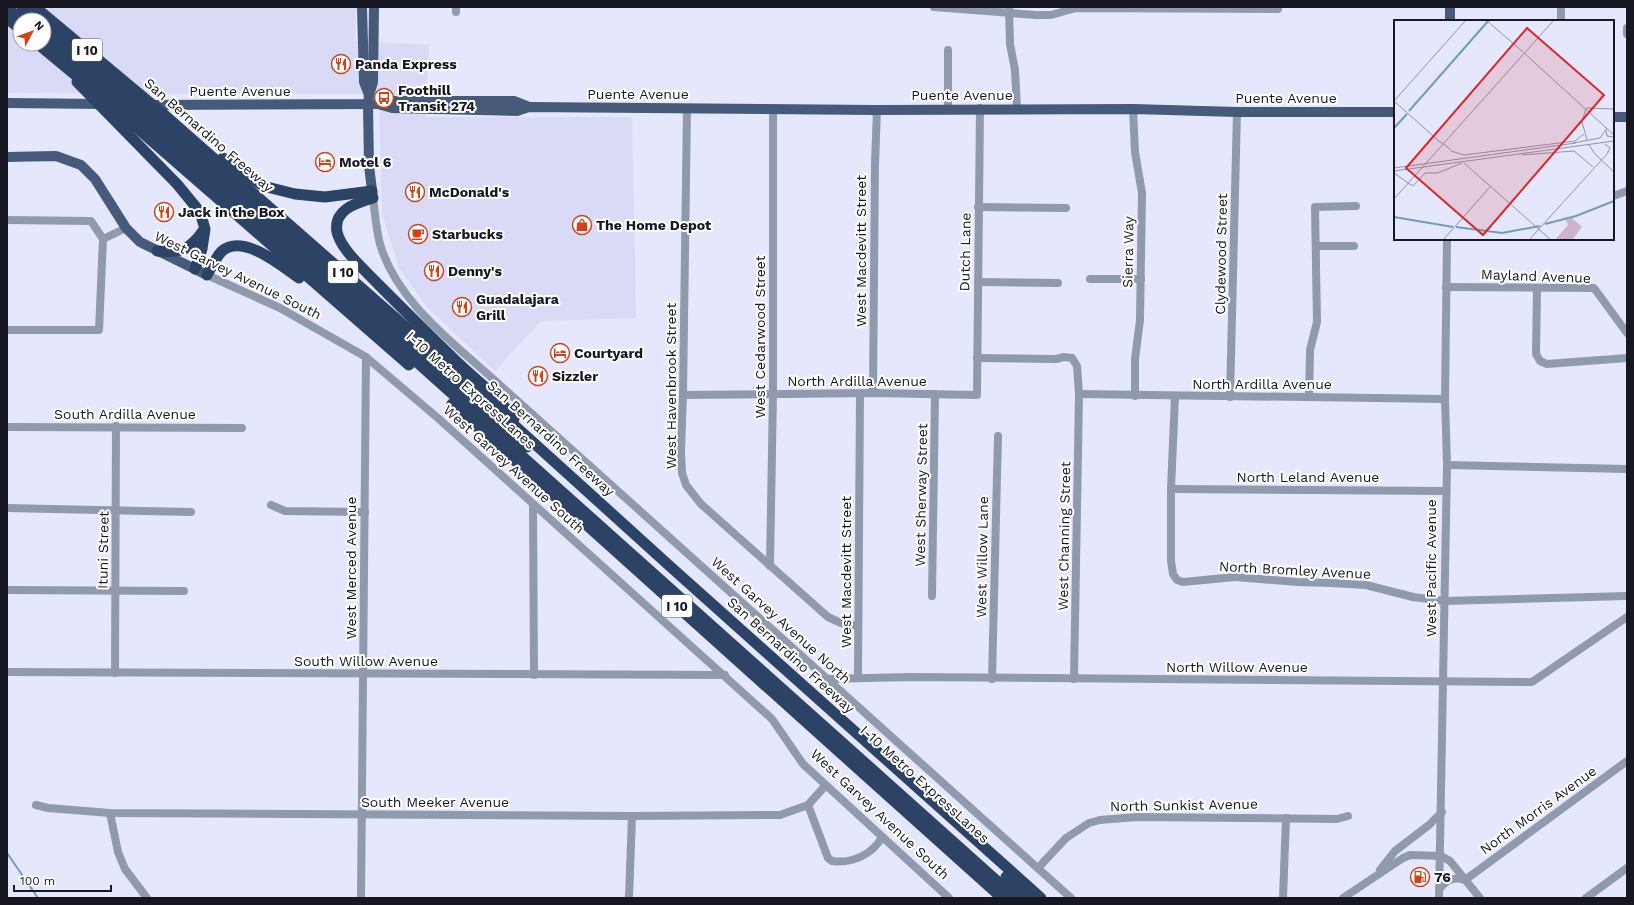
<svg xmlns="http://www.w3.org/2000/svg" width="1634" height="905" font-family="'Work Sans',sans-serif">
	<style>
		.built { fill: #d8daf6; fill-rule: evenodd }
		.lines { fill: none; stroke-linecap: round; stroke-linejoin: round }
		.stream { stroke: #6f9dba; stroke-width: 2 }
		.minor { stroke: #8f9bac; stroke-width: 8 }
		.major { stroke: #465a79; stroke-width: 10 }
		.highway { stroke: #2d4366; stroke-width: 11 }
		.labels { text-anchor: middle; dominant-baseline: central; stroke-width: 4; stroke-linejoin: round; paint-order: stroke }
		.shield { fill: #fff; stroke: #5c5d63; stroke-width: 1 }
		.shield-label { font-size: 13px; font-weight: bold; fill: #161720 }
		.poi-label { font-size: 14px; font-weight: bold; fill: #161720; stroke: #fff; text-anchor: start }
		.street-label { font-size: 14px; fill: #161720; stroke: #fff }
		.inset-river { fill: none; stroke: #6f9dba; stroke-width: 2 }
		.inset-road { fill: none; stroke: #9294a5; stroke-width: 1 }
		.view { fill: #d62828; fill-opacity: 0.15; stroke: #d62828; stroke-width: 2 }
		.inset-edge { fill: none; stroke: #161720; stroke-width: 2 }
	</style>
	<rect width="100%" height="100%" fill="#e5e7fd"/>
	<!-- built -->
	<path class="built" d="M7 7H356L355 41 429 45 425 117H632L636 318 541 321 495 371 427 307 399 268 382 214 379 94 7 93ZM20 20H44V44H20Z"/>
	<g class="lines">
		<!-- stream -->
		<path class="stream" d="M7 853 38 898"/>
		<!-- minor -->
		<g class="minor">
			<path d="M934 7 1036 15H1051L1076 8 1278 9"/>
			<path d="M1009 7 1010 44 1015 70 1017 108"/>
			<path d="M456 12V7"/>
			<path d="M1561 21V7"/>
			<path d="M1627 34V28"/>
			<path d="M948 50V109"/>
			<path d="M687 108 683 395 681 451 682 473 686 485 701 504 828 617 841 623 858 626"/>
			<path d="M1133 109 1135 152 1142 193 1140 320 1135 359V396"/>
			<path d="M1613 196 1627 191"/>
			<path d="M373 198C375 213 376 229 380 244 396 300 451 341 492 378L1071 898"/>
			<path d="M978 207 1066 208"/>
			<path d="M7 220 91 221 103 239"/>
			<path d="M1316 246H1354"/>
			<path d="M207 275 280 308 366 357 439 419 772 719 803 764 949 898"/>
			<path d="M1090 279H1141"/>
			<path d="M978 282 1058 283"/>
			<path d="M1446 287 1594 288 1627 333"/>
			<path d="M1537 288 1536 354 1540 361 1547 364 1627 358"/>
			<path d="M7 330H99L103 239 126 228"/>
			<path d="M977 358 1056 359 1064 357 1072 358 1077 366 1079 394 1074 679"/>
			<path d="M873 393 875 163 877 110"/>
			<path d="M1079 394 1445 399"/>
			<path d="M683 395 873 393 977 395 980 108"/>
			<path d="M1175 396 1171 489V561L1173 574 1177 580 1183 582 1235 577 1297 582 1330 583 1366 585 1413 597 1444 601 1627 596"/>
			<path d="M1230 397 1237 112"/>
			<path d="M1309 397 1310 350 1317 322 1315 207 1356 206"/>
			<path d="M7 427 242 428"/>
			<path d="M1447 465 1627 469"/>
			<path d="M1171 489 1445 491"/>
			<path d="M271 505 285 511 365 512"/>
			<path d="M533 506 534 675"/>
			<path d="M7 508 191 512"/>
			<path d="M770 566 773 393V108"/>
			<path d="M7 590 184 591"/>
			<path d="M932 596 935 394"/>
			<path d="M7 672 725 675"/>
			<path d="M115 673 116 426"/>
			<path d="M858 677 860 394"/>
			<path d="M826 679 910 677 1532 682 1627 617"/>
			<path d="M992 679 998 436"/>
			<path d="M36 805 48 808 110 813 632 816 780 815 808 805 825 786"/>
			<path d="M808 805 828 858 832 861C852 864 873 854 882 837"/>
			<path d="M110 813 118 852 125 869 147 898"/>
			<path d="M1038 868 1066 838 1089 823 1100 820 1137 817 1337 819 1348 816"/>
			<path d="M1380 870 1395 851 1429 825 1442 812"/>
			<path d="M1465 880 1627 761"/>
			<path d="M1440 888C1447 880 1454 876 1465 880"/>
			<path d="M361 898 366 357"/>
			<path d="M629 898 632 816"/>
			<path d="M1283 898 1286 818"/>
			<path d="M1343 898 1403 858 1410 855 1441 856 1450 861 1480 898"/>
			<path d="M1439 898 1447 465 1445 399 1447 239"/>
			<path d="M1586 898 1627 868"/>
		</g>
		<!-- major -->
		<g class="major">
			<path d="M362 7 364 82 369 95"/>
			<path d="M1450 21V7"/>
			<path d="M7 103 103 104"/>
			<path d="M378 104 392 108 517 111 529 107 877 110 1133 109 1237 112H1395"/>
			<path d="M147 105 378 104 394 101H514L529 107"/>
			<path d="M1613 117H1627"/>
			<path d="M7 157 56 156 81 165 95 179 126 228 140 242 207 275"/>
			<path d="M373 198 369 166 368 104 369 95 373 82 374 7"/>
		</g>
		<!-- highway -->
		<g class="highway">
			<path d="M22 7 37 20"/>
			<path d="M35 7 161 112 408 329 673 569 1041 898"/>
			<path d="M7 8 22 20"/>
			<path d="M7 18 20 29"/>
			<path d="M44 26 263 212 527 447"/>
			<path d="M44 39 230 195 1016 898"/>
			<path d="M38 44 97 93 409 365"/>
			<path d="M77 82 177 184 200 212 205 229 202 249 195 269"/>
			<path d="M223 158 263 186 295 194 325 197 372 191"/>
			<path d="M373 198C357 203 333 209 337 232 341 250 366 271 378 284 403 309 428 334 454 359 474 379 498 395 514 419"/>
			<path d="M157 251C180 253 189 251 203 231"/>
			<path d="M207 275C212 267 215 258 222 251 243 233 282 266 299 278"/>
			<path d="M452 404 1002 898"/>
			<path d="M1006 877 1029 898"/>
		</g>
	</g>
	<!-- icons -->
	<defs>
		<g id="restaurant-ring" transform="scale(1)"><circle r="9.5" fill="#fff" stroke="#cd441c" stroke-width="1.5"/><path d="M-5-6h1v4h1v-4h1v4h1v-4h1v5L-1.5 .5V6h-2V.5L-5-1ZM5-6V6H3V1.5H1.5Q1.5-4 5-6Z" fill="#cd441c"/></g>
		<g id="bus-ring" transform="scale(1)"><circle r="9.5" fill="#fff" stroke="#cd441c" stroke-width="1.5"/><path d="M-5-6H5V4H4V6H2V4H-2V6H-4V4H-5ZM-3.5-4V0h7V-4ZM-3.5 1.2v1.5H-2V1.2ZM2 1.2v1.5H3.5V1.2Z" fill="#cd441c"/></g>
		<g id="hotel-ring" transform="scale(1)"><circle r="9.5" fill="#fff" stroke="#cd441c" stroke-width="1.5"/><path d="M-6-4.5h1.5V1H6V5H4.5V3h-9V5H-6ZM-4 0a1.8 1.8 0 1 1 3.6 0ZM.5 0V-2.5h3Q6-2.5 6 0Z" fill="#cd441c"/></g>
		<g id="shop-ring" transform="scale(1)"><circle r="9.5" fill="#fff" stroke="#cd441c" stroke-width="1.5"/><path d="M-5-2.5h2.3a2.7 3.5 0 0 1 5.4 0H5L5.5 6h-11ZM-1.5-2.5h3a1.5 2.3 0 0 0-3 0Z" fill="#cd441c"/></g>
		<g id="cafe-ring" transform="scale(1)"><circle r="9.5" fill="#fff" stroke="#cd441c" stroke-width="1.5"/><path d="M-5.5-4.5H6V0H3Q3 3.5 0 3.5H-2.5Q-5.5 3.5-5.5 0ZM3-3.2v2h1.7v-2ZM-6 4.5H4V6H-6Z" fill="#cd441c"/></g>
		<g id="fuel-ring" transform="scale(1)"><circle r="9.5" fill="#fff" stroke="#cd441c" stroke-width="1.5"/><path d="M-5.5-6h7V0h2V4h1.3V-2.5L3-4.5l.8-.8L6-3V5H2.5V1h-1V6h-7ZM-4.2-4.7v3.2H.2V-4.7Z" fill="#cd441c"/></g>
	</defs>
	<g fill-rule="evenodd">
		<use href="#restaurant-ring" x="341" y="64"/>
		<use href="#bus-ring" x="384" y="98"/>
		<use href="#hotel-ring" x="325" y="162"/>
		<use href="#restaurant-ring" x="415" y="192"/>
		<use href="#restaurant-ring" x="164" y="212"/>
		<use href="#shop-ring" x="582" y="225"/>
		<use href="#cafe-ring" x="418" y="234"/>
		<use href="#restaurant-ring" x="434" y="271"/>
		<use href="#restaurant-ring" x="462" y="307"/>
		<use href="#hotel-ring" x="560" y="353"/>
		<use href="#restaurant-ring" x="538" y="376"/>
		<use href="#fuel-ring" x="1420" y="877"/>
	</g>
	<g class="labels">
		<!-- shield labels -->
		<g class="shield">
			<rect x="72" y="39" width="30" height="22" rx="3"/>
			<rect x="328" y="261" width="30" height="22" rx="3"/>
			<rect x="662" y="595" width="30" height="22" rx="3"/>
		</g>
		<g class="shield-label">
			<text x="87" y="50">I 10</text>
			<text x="343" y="272">I 10</text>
			<text x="677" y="606">I 10</text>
		</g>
		<!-- poi labels -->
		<g class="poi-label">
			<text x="355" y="64">Panda Express</text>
			<text x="398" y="90">Foothill<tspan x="398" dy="16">Transit 274</tspan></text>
			<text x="339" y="162">Motel 6</text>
			<text x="429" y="192">McDonald's</text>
			<text x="178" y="212">Jack in the Box</text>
			<text x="596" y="225">The Home Depot</text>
			<text x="432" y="234">Starbucks</text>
			<text x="448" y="271">Denny's</text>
			<text x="476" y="299">Guadalajara<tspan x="476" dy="16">Grill</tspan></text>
			<text x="574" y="353">Courtyard</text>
			<text x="552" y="376">Sizzler</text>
			<text x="1434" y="877">76</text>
		</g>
		<!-- street labels -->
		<g class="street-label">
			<text x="240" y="91">Puente Avenue</text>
			<text x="638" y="94">Puente Avenue</text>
			<text x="962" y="95">Puente Avenue</text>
			<text x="1286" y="98">Puente Avenue</text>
			<text transform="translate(209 135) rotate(41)">San Bernardino Freeway</text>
			<text transform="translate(861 251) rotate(-90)">West Macdevitt Street</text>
			<text transform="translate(965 252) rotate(-89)">Dutch Lane</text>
			<text transform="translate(1128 252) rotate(-89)">Sierra Way</text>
			<text transform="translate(1221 254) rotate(-89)">Clydewood Street</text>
			<text transform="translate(238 275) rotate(26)">West Garvey Avenue South</text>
			<text transform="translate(1536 276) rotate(2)">Mayland Avenue</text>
			<text transform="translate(760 337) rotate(-90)">West Cedarwood Street</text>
			<text x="857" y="381">North Ardilla Avenue</text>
			<text x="1262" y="384">North Ardilla Avenue</text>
			<text transform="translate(671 386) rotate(-90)">West Havenbrook Street</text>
			<text transform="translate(471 390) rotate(42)">I-10 Metro ExpressLanes</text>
			<text x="125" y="414">South Ardilla Avenue</text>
			<text transform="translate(551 438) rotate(42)">San Bernardino Freeway</text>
			<text transform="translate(514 469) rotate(42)">West Garvey Avenue South</text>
			<text x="1308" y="477">North Leland Avenue</text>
			<text transform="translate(921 495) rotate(-89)">West Sherway Street</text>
			<text transform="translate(1064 536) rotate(-89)">West Channing Street</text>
			<text transform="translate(103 550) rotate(-89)">Ituni Street</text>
			<text transform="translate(982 557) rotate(-89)">West Willow Lane</text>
			<text transform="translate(351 568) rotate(-90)">West Merced Avenue</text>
			<text transform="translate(1431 568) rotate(-90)">West Pacific Avenue</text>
			<text transform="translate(1295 570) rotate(3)">North Bromley Avenue</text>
			<text transform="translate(846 572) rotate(-90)">West Macdevitt Street</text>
			<text transform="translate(781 620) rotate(42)">West Garvey Avenue North</text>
			<text transform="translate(791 655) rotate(42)">San Bernardino Freeway</text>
			<text x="366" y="661">South Willow Avenue</text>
			<text x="1237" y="667">North Willow Avenue</text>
			<text transform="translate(925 784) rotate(42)">I-10 Metro ExpressLanes</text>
			<text x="435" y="802">South Meeker Avenue</text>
			<text transform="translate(1184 805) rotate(-1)">North Sunkist Avenue</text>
			<text transform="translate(1538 810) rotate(-36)">North Morris Avenue</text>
			<text transform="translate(880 814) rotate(43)">West Garvey Avenue South</text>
		</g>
	</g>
	<!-- overview -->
	<g transform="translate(1394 20)">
		<rect width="220" height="220" fill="#e5e7fd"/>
		<path d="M178 198 188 207 178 220H161L174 205 172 200Z" fill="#d0b2ce"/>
		<path class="inset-river" d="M15 91 95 0M0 108 13 94M0 197 59 207M151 204 182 196 220 181M62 207 108 213 146 206"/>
		<path class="inset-road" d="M92 0 129 32M130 33 220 115M0 81 72 0M0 81 47 123M192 88 188 102 193 120M193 88 220 89M212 110 213 116 220 117M47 122 57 130M179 123 206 118 213 108M211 124 216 128 213 134M195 125 201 134 220 152M57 131 70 135 181 121 190 114M128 135 180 131 199 147M70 143 157 220M0 148 182 123M51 150 68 143M0 151 220 121M0 153 14 163M14 163 19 166 31 153H43L51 150M0 179 160 0M49 220 96 167M135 220 213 134"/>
		<path class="view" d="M133 8 210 75 89 215 12 148Z"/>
		<rect width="220" height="220" class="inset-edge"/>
	</g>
	<!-- border -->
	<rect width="1634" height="905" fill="none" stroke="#161720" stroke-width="16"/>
	<!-- north arrow -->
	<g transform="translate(32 32) rotate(49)"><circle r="19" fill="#ffffff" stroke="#a2a2a6"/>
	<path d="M0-3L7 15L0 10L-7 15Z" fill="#cd441c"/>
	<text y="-6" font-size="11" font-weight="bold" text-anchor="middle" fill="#161720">N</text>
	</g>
	<!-- scale -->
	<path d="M14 885v6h97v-6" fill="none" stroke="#161720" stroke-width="2"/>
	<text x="20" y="885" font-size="12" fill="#161720" stroke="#ffffff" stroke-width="3" paint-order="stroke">100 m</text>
</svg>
